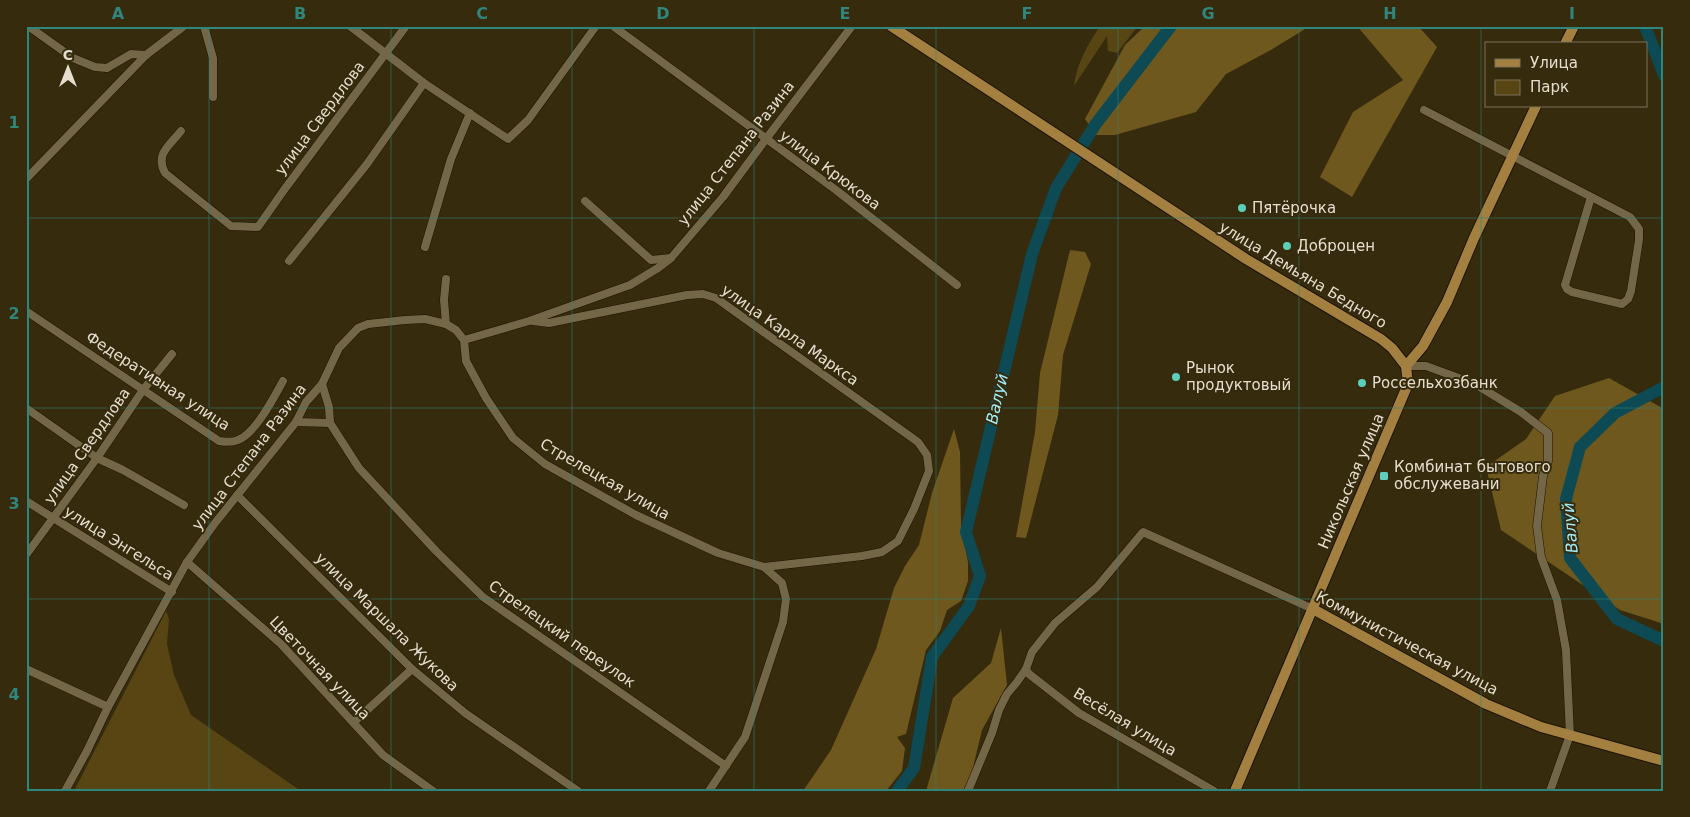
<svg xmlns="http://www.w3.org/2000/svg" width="1690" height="817" font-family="'DejaVu Sans',sans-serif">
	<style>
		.green { fill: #574513 }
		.forest { fill: #6e581e }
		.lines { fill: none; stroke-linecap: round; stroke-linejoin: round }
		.river { stroke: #0d4a53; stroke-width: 12 }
		.minor-casing { stroke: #1e1300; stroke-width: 9 }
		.major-casing { stroke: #1e1300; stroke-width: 12 }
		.minor { stroke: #736748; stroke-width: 8 }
		.major { stroke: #a37f40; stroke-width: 10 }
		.grid { fill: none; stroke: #2f867c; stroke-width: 1; stroke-opacity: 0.55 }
		.poi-dot { fill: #5dceb9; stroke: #362b0d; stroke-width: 2 }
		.labels { text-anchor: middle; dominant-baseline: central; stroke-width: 4; stroke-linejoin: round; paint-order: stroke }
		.street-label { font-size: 15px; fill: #e5dece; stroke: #362b0d }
		.poi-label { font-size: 15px; fill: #e5dece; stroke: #362b0d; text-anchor: start }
		.water-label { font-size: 16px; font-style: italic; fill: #a0eefb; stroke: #362b0d }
		.neatline { fill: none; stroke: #2f867c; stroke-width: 2 }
		.grid-label { font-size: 16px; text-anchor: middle; font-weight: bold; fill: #2f867c }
	</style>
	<rect width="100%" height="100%" fill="#362b0d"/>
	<!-- green -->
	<g class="green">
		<path d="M1100 26H1138L1117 53 1108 51 1107 36 1074 86C1076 65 1088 44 1100 26Z"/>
		<path d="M166 611 169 619 167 644 174 675 191 715 301 791H74Z"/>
	</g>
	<!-- forest -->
	<g class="forest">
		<path d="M1145 26H1317L1305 29 1269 51 1226 74 1196 112 1115 135H1096L1085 119 1125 45Z"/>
		<path d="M1357 26H1418L1437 47 1352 197 1320 177 1353 112 1403 80Z"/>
		<path d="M1070 250 1085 252 1091 264 1063 355 1058 415 1026 538 1016 537 1035 432 1040 373Z"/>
		<path d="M1609 378 1664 409V624L1620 610 1501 530 1486 467 1526 439 1555 396Z"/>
		<path d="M954 429 960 452 961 525 968 562V581L961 601 947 610 940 631 926 650 906 734 897 737 905 748 902 771 886 791H803L831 750 876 649 894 588 905 566 919 545 932 493Z"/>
		<path d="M1001 628 1007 685 982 730 969 784 962 791H926L953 698 991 663Z"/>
	</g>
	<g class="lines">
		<!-- river -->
		<g class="river">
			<path d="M1645 26 1664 75"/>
			<path d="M1664 387 1615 413 1580 447 1566 499 1570 558 1617 619 1664 641"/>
			<path d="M897 791 914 768 932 657 969 606 980 576 966 532 1032 254 1056 188 1095 125 1171 26"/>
		</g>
		<!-- minor casing -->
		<g class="minor-casing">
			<g id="minor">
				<path d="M28 26 73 58 95 67 107 68 131 54 146 55"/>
				<path d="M204 26 213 58V97"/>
				<path d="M350 26 424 83 508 139 528 120 596 26"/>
				<path d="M613 26 836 190 957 285"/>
				<path d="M1424 110 1630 217 1639 229V240L1631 291 1628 299 1622 304 1572 292 1567 289 1565 285 1591 197"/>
				<path d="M181 131C169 146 155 154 165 173L231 226 258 227 284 190 406 26"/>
				<path d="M26 179 146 55 184 26"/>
				<path d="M585 201 651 260 671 258"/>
				<path d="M425 247 451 159 470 113"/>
				<path d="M289 261 367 164 424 83"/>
				<path d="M26 311 219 441C225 442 232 443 238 440 256 433 274 397 283 381"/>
				<path d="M446 324 444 300 446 279"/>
				<path d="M464 340 466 361 486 398 513 438 545 464 636 515 718 553 764 567 862 556 882 552 898 541 914 509 929 471 927 455 918 442 716 298 703 294 687 295 549 323 533 321"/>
				<path d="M1406 366H1426L1475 384 1521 412 1548 433V461L1543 476 1537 526 1541 557 1557 600 1566 650 1570 735 1550 791"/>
				<path d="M322 384 329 407 330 423 359 468 436 551 483 597 726 766"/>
				<path d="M26 408 97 458 123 470 184 505"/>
				<path d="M296 422 330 423"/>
				<path d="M237 495 412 669 465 713 578 791"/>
				<path d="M26 501 172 592"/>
				<path d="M26 555 97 458 143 390 172 354"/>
				<path d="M187 562 281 644 383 755 433 791"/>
				<path d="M26 669 108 707"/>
				<path d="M1026 669 1029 674 1079 713 1214 791"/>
				<path d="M354 722 412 669"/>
				<path d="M65 791 87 751 108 707 187 562 215 523 296 422 306 402 322 384 339 348 358 328 368 324 405 320 425 319 446 324 456 330 464 340 529 321 630 285 658 268 671 258 723 197 766 139 852 26"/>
				<path d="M709 791 745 737 783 622 786 599 782 583 764 567"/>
				<path d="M968 791 992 733 999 710 1007 694 1017 682 1026 669 1032 652 1055 623 1097 587 1143 532 1313 609"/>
			</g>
		</g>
		<!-- major casing -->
		<g class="major-casing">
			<g id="major">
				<path d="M891 26 1246 259 1381 339 1392 348 1406 366"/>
				<path d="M1565 44 1574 26"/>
				<path d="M1313 609 1486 704 1541 727 1664 761"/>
				<path d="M1235 791 1408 384 1406 366 1423 346 1447 302 1474 238 1536 106"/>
			</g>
		</g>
		<!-- minor -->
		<use href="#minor" class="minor"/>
		<!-- major -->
		<use href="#major" class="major"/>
	</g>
	<!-- grid -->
	<path class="grid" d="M209 26V791M391 26V791M572 26V791M754 26V791M936 26V791M1118 26V791M1299 26V791M1481 26V791M26 218H1664M26 408H1664M26 599H1664"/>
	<!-- markers -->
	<g class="poi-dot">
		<circle cx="1242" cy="208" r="5"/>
		<circle cx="1287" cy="246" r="5"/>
		<circle cx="1176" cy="377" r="5"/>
		<circle cx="1362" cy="383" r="5"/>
		<rect x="1379" y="471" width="10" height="10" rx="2.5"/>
	</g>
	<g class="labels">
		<!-- street labels -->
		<g class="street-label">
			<text transform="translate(320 118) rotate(-53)">улица Свердлова</text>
			<text transform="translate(736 153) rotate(-52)">улица Степана Разина</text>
			<text transform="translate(830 170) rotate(37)">улица Крюкова</text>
			<text transform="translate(1303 275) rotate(31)">улица Демьяна Бедного</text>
			<text transform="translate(790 335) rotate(35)">улица Карла Маркса</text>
			<text transform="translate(158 381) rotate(33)">Федеративная улица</text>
			<text transform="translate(87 446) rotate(-55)">улица Свердлова</text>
			<text transform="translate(249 457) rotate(-53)">улица Степана Разина</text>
			<text transform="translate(605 479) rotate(30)">Стрелецкая улица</text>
			<text transform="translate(1351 481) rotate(-67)">Никольская улица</text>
			<text transform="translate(119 543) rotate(32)">улица Энгельса</text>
			<text transform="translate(387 622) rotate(44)">улица Маршала Жукова</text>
			<text transform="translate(562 634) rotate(35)">Стрелецкий переулок</text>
			<text transform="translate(1407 643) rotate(28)">Коммунистическая улица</text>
			<text transform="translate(320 668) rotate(46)">Цветочная улица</text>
			<text transform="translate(1125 722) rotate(31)">Весёлая улица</text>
		</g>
		<!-- poi labels -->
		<g class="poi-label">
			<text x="1252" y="208">Пятёрочка</text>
			<text x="1297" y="246">Доброцен</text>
			<text x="1186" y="368">Рынок<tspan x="1186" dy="17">продуктовый</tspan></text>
			<text x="1372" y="383">Россельхозбанк</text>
			<text x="1394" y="467">Комбинат бытового<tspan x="1394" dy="17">обслужевани</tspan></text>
		</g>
		<!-- water labels -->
		<g class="water-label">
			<text transform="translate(997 399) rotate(-77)">Валуй</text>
			<text transform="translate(1570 528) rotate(-95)">Валуй</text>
		</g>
	</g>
	<!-- border -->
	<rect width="1690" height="817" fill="none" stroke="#362b0d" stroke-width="55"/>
	<!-- legend -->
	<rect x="1485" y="42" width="162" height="65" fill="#362b0d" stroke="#7c735a"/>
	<rect x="1495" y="59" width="25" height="8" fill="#a37f40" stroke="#7c735a"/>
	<text x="1530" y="68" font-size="15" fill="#e5dece">Улица</text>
	<rect x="1495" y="80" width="25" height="15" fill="#574513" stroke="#7c735a"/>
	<text x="1530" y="92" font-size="15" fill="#e5dece">Парк</text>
	<!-- north arrow -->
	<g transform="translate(68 68)" stroke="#362b0d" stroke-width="4" paint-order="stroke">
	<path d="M0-4L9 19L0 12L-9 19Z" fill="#e5dece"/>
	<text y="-8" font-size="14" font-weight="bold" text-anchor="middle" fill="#e5dece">С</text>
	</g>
	<rect x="28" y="28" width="1634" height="762" class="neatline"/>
	<g class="grid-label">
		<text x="118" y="19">A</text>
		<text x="300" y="19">B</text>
		<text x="482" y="19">C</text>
		<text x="663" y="19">D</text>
		<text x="845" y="19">E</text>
		<text x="1027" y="19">F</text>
		<text x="1208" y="19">G</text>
		<text x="1390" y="19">H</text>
		<text x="1572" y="19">I</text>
		<text x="14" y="128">1</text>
		<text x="14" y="319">2</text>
		<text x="14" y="509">3</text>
		<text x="14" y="700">4</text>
	</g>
</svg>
